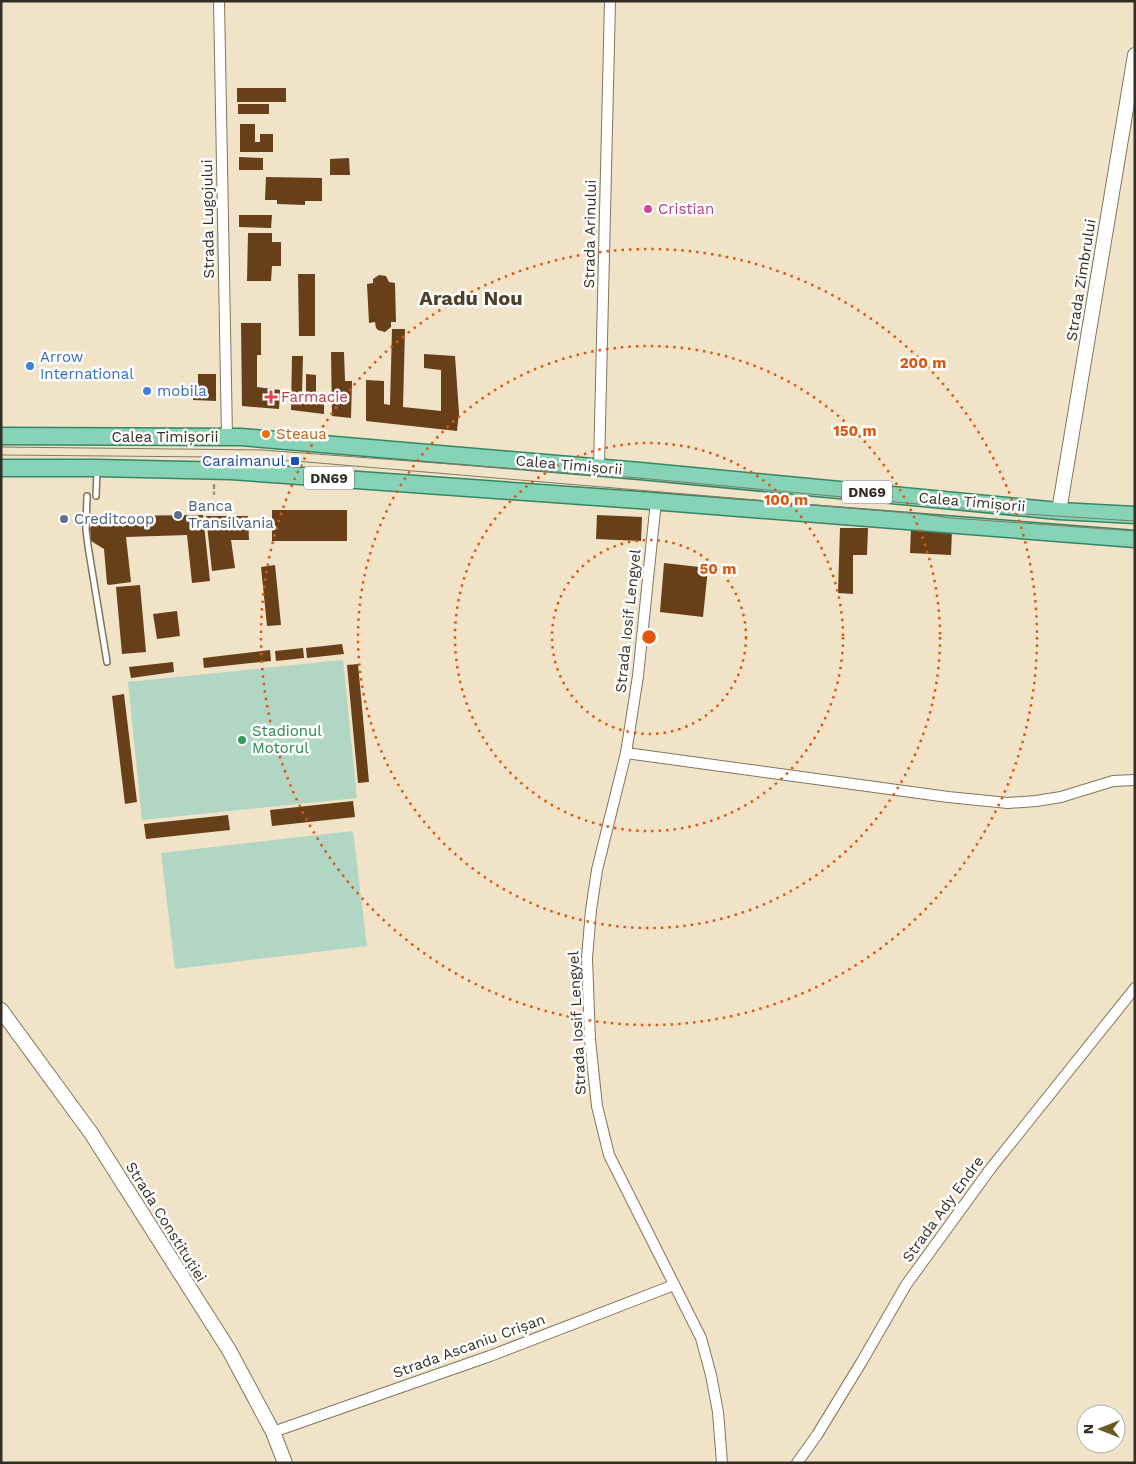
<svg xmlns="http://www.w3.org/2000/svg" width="1136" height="1464" font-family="'Work Sans',sans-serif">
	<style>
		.green { fill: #b1d6c3 }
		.building { fill: #673f18 }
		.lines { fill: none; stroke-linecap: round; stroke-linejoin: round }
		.lane-casing { stroke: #81765d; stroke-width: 8 }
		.street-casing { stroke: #81765d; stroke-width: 12 }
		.secondary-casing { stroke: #81765d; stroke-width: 16 }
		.primary-casing { stroke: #358664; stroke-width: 19 }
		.path { stroke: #9b927f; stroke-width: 2.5; stroke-dasharray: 5 2.5; stroke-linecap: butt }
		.lane { stroke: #fff; stroke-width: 5 }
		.street { stroke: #fff; stroke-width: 10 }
		.secondary { stroke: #fff; stroke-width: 14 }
		.primary { stroke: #86d3b7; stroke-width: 16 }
		.tram { stroke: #817968; stroke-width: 1 }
		.ring { fill: none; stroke: #df570d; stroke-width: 2.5; stroke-dasharray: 2.5 5 }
		.hotel-dot { fill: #d1479c; stroke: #fff; stroke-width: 2 }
		.shop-dot { fill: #3f7fe0; stroke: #fff; stroke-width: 2 }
		.health-dot { fill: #e0444e; stroke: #fff; stroke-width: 2 }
		.food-dot { fill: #e8710a; stroke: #fff; stroke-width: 2 }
		.transit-dot { fill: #1a4fb4; stroke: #fff; stroke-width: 2 }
		.service-dot { fill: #5c6f8a; stroke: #fff; stroke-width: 2 }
		.leisure-dot { fill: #2e9e5b; stroke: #fff; stroke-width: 2 }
		.labels { text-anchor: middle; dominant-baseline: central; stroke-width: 5; stroke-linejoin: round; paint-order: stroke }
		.shield { fill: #fff; stroke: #706d66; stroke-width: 1 }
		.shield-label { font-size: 14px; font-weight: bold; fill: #332e24 }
		.hotel-label { font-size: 15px; fill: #b23c85; stroke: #fff; text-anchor: start }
		.street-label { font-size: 15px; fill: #332e24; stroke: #fff }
		.shop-label { font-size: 15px; fill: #366cbe; stroke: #fff; text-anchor: start }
		.health-label { font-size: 15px; fill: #be3a42; stroke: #fff; text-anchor: start }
		.food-label { font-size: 15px; fill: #c56008; stroke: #fff; text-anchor: start }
		.transit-label { font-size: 15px; fill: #164399; stroke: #fff; text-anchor: end }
		.service-label { font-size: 15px; fill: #4e5e75; stroke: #fff; text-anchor: start }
		.leisure-label { font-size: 15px; fill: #27864d; stroke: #fff; text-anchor: start }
		.district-label { font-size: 20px; font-weight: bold; fill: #4b412a; stroke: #fff }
		.centre { fill: #df570d; stroke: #fff; stroke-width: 2.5 }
		.ring-label { font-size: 15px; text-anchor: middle; font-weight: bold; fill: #df570d; stroke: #fff; stroke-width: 5; stroke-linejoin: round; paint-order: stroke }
	</style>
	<rect width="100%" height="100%" fill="#f0e3c8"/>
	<!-- green -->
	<g class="green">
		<path d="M343 660 357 798 142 820 128 682Z"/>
		<path d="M353 831 367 946 175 969 161 853Z"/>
	</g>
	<!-- building -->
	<g class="building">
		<rect x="237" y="88" width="49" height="14"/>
		<rect x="238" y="104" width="31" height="10"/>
		<path d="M240 124H255V142H260V134H273V152H240Z"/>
		<path d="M239 157 263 158V170H239Z"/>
		<path d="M349 158 350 175H330V159Z"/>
		<path d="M266 177 322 178V201H305V205L277 204V200H265Z"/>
		<path d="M239 215H272L271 228 239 227Z"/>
		<path d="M248 233H272V242H281V266H272L271 281H247Z"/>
		<path d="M298 274H315V336H299Z"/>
		<path d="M379 275 386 276 389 282 395 283 396 322H391V327L385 332 378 330 376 328 375 322 369 323 367 284 373 283V279Z"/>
		<path d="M241 323H261V355H257V387L280 390 279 409 242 406Z"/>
		<path d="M392 329H405L403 407 441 411V370L424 368V354L455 356 459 413 457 431 366 421V380L384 381V404L390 405Z"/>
		<path d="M331 352H344L345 381H352L351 418 332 416Z"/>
		<path d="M292 356H303L302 393H306V374L316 375V394L324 395V414L291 410Z"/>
		<path d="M198 374H216V401L193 400V383H198Z"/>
		<rect x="272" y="510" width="75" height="31"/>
		<path d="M203 515 210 581 192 583 187 535 126 537 131 582 109 585 107 584 104 549 91 541 90 528 101 516Z"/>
		<path d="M597 515 642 517 641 541 596 539Z"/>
		<path d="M206 516H248L249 540H231L235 568 212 571Z"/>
		<path d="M840 528H868L867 555H853V594L838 593Z"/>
		<path d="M911 528 952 530 951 555 910 553Z"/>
		<path d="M664 563 708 568 703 617 660 612Z"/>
		<path d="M275 565 281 625 267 626 261 567Z"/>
		<path d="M140 585 146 652 122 654 116 587Z"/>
		<path d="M177 611 180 636 157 639 153 614Z"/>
		<path d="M342 644 344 654 307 658 306 648Z"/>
		<path d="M303 648 304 658 276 661 275 651Z"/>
		<path d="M270 650 271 661 204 668 203 658Z"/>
		<path d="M173 662 174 672 131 678 129 667Z"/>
		<path d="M358 664 369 782 358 783 347 665Z"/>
		<path d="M124 694 137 802 125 804 112 696Z"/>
		<path d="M353 801 355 817 272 826 270 810Z"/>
		<path d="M228 815 230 830 146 839 144 824Z"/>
	</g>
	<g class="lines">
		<!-- lane casing -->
		<g class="lane-casing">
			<g id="lane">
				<path d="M87 496 86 530 88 546 107 662"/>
				<path d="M96 496 97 471"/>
			</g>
		</g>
		<!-- street casing -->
		<g class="street-casing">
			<g id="street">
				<path d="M219 1 227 437"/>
				<path d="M599 467 610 1"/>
				<path d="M656 501 638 676 626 753 597 870 591 910 587 958 590 1040 597 1106 609 1155 701 1338 711 1375 718 1412 722 1463"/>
				<path d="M626 753 948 797 1008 803 1036 801 1061 797 1113 781 1135 780"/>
				<path d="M273 1432 490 1356 674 1285"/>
				<path d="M797 1463 817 1435 861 1363 906 1285 991 1168 1135 988"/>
			</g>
		</g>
		<!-- secondary casing -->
		<g class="secondary-casing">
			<g id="secondary">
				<path d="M1059 511 1135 55"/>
				<path d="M1 1010 91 1133 229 1350 273 1432 285 1463"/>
			</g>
		</g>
		<!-- primary casing -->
		<g class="primary-casing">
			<g id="primary">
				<path d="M1 436 241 437 640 471 1059 511 1135 515"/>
				<path d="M1 468H97L231 471 638 500 1135 539"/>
			</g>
		</g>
		<!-- path -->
		<path class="path" d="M214 484V495"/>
		<!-- lane -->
		<use href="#lane" class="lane"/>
		<!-- street -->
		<use href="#street" class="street"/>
		<!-- secondary -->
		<use href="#secondary" class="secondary"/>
		<!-- primary -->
		<use href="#primary" class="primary"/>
		<!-- tram -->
		<g class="tram">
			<path d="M1 447 262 450 639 478 1025 514 1135 521"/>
			<path d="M1 455 214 457 295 461 921 514 951 518 1135 531"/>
		</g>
	</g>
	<!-- distance rings -->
	<g class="ring">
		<circle cx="649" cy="637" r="97"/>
		<circle cx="649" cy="637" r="194"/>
		<circle cx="649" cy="637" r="291"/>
		<circle cx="649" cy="637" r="388"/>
	</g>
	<!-- markers -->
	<circle class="hotel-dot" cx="648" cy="209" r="5"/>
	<g class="shop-dot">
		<circle cx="30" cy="366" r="5"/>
		<circle cx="147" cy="391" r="5"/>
	</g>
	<path class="health-dot" d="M268.5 389.5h5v5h5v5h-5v5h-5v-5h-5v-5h5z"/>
	<circle class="food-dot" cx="266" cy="434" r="5"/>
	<rect class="transit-dot" x="290" y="456" width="10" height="10" rx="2.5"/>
	<g class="service-dot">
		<circle cx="178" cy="515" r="5"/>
		<circle cx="64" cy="519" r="5"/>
	</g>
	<circle class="leisure-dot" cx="242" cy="740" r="5"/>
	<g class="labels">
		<!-- shield labels -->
		<g class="shield">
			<rect x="304" y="466.5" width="50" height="23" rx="4"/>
			<rect x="842" y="480.5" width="50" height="23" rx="4"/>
		</g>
		<g class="shield-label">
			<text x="329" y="478">DN69</text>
			<text x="867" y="492">DN69</text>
		</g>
		<!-- hotel labels -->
		<g class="hotel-label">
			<text x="658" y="209">Cristian</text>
		</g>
		<!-- street labels -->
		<g class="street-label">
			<text transform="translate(208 219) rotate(-91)">Strada Lugojului</text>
			<text transform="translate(590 234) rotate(-89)">Strada Arinului</text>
			<text transform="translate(1081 280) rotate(-81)">Strada Zimbrului</text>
			<text x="165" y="437">Calea Timișorii</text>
			<text transform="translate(569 465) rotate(5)">Calea Timișorii</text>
			<text transform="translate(972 502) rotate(5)">Calea Timișorii</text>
			<text transform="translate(628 621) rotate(-84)">Strada Iosif Lengyel</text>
			<text transform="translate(577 1023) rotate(-93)">Strada Iosif Lengyel</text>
			<text transform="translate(943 1209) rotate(-54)">Strada Ady Endre</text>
			<text transform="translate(166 1222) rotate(58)">Strada Constituției</text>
			<text transform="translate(469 1346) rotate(-20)">Strada Ascaniu Crișan</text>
		</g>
		<!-- shop labels -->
		<g class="shop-label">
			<text x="40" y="357">Arrow<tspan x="40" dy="17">International</tspan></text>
			<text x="157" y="391">mobila</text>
		</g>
		<!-- health labels -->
		<g class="health-label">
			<text x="281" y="397">Farmacie</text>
		</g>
		<!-- food labels -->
		<g class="food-label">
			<text x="276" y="434">Steaua</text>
		</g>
		<!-- transit labels -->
		<g class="transit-label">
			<text x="285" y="461">Caraimanul</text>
		</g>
		<!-- service labels -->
		<g class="service-label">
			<text x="188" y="506">Banca<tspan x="188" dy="17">Transilvania</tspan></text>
			<text x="74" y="519">Creditcoop</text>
		</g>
		<!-- leisure labels -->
		<g class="leisure-label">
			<text x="252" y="731">Stadionul<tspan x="252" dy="17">Motorul</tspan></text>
		</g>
		<!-- district labels -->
		<g class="district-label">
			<text x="471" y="298">Aradu Nou</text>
		</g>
	</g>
	<circle cx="649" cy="637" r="8" class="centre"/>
	<g class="ring-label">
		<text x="923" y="368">200 m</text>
		<text x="855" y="436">150 m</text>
		<text x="786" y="505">100 m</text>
		<text x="718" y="574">50 m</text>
	</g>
	<!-- border -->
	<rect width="1136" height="1464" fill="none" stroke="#332e24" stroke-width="5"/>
	<!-- north arrow -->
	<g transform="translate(1101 1429) rotate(270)"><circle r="24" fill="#ffffff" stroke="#adaba7"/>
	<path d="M0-4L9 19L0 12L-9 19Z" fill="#6b5a28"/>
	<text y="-8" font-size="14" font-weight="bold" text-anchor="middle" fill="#332e24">N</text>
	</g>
</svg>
